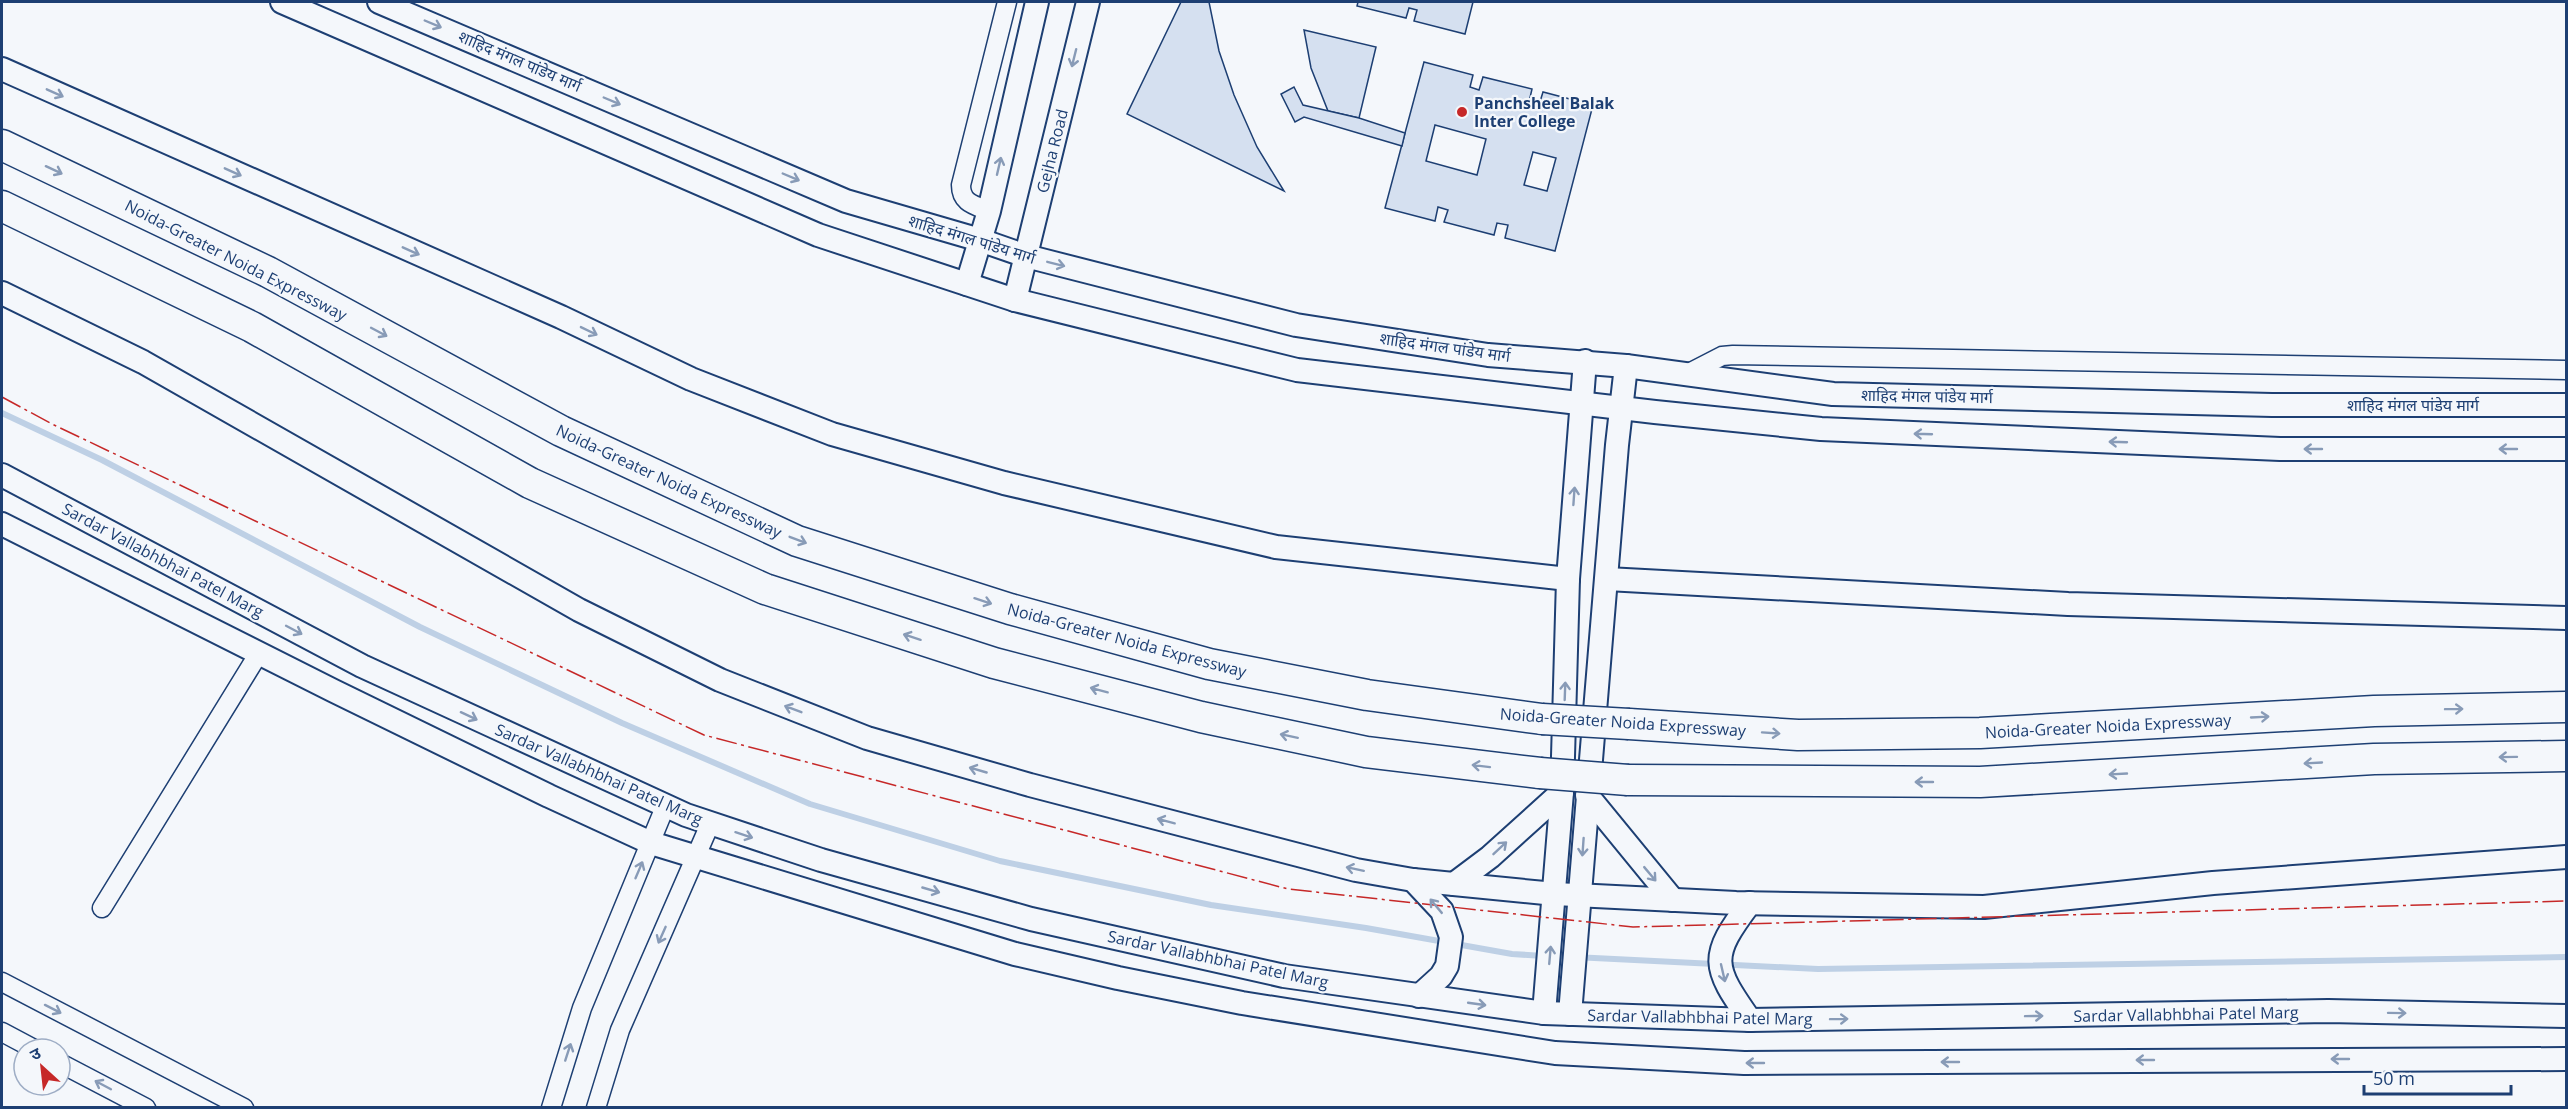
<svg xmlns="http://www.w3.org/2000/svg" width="2568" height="1109" font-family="'Open Sans','Noto Sans Devanagari',sans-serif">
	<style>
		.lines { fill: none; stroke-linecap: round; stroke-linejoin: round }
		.stream { stroke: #bed0e5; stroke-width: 6 }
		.building { fill: #d5e0f0; stroke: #1d3f73; stroke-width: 1.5; fill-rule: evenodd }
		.minor-casing { stroke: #1d3f73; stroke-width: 21 }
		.tertiary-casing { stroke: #1d3f73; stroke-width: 26 }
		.trunk-casing { stroke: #1d3f73; stroke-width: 33 }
		.minor { stroke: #f4f7fb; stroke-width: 18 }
		.tertiary { stroke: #f4f7fb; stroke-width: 22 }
		.trunk { stroke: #f4f7fb; stroke-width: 30 }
		.trunk-bridge-casing { stroke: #1d3f73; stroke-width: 33; stroke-linecap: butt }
		.trunk-bridge { stroke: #f4f7fb; stroke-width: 30 }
		.power { stroke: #c62828; stroke-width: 1.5; stroke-dasharray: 21 4.5 3 4.5; stroke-linecap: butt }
		.oneway { stroke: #889bb7 }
		.poi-dot { fill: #c62828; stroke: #f4f7fb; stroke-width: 2 }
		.labels { text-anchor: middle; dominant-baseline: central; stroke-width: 4.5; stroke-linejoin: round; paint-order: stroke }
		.street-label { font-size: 16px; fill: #1d3f73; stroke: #f4f7fb }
		.poi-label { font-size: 16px; font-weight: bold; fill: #1d3f73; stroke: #f4f7fb; text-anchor: start }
	</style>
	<rect width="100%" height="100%" fill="#f4f7fb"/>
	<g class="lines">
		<!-- stream -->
		<g class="stream">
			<path d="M2 413 102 460 420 627 622 723 810 804 1000 861 1211 905 1366 928 1512 954 1544 956"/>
			<path d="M1554 956 1818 969 2566 957"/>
		</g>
	</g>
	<!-- building -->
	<g class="building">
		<path d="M1181 2H1209L1219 51 1234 95 1257 147 1284 191 1127 114Z"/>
		<path d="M1358 2H1473L1465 34 1414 21 1417 10 1409 8 1406 18 1357 6Z"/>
		<path d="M1304 30 1376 47 1359 118 1328 111 1311 68Z"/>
		<path d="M1424 62 1473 75 1470 87 1479 90 1483 77 1532 89 1529 102 1539 105 1543 92 1593 105 1555 251 1505 238 1508 225 1497 223 1494 235 1444 222 1448 210 1438 207 1435 221 1385 208ZM1435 125 1486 139 1477 175 1426 161ZM1533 152 1556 158 1547 191 1524 185Z"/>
		<path d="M1294 87 1303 105 1359 118 1405 133 1402 146 1304 117 1295 122 1281 94Z"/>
	</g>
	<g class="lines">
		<!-- minor casing -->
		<g class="minor-casing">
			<g id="minor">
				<path d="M989 211C974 205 961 203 961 185L1007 2"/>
				<path d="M1687 374 1722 356 1733 355 2566 370"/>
				<path d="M102 908 259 653"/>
				<path d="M2 982 244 1108"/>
				<path d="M2 1032 34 1049"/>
				<path d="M60 1063 146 1108"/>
				<path d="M551 1108 582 1008 665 807"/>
				<path d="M596 1108 620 1030 710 824"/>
			</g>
		</g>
		<!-- tertiary casing -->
		<g class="tertiary-casing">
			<g id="tertiary">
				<path d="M282 2 818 235 1015 300 1297 370 1655 412 1821 429 2280 449H2566"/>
				<path d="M379 2 846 201 980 240 1026 256 1296 325 1488 355 1626 366 1833 394 2272 405H2566"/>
				<path d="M2 69 561 317 691 379 832 434 1004 483 1276 547 1568 579"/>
				<path d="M967 284 989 211 1037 2"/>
				<path d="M2 293 143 362 579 610 720 680 867 738 1030 785 1356 870 1413 880 1555 894 1736 903 1984 907 2213 883 2566 857"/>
				<path d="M1015 300 1088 2"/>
				<path d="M2 475 362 666 686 815 821 860 1031 919 1284 976 1544 1013 1750 1020 2328 1011 2566 1016"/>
				<path d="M2 524 334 691 549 796 651 843 1015 954 1118 978 1242 1003 1555 1053 1744 1063 2566 1059"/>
				<path d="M1607 579 2068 604 2566 618"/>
				<path d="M1587 795 1673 900"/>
				<path d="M1413 880 1442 911 1451 937 1447 966 1441 976 1419 996"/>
				<path d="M1454 884 1490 857 1562 792"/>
				<path d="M1750 903C1709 957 1712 966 1750 1020"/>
				<path d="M1544 1013 1562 792 1568 579 1585 361"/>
				<path d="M1570 1014 1617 445 1626 366"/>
			</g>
		</g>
		<!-- trunk casing -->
		<g class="trunk-casing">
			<g id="trunk">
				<path d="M2 145 268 272 561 431 797 541 1010 609 1209 664 1367 695 1542 719"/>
				<path d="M2 206 252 327 530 483 765 589 994 663 1201 717 1366 752 1540 773"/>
				<path d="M1629 724 1798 735 1980 733 2374 711 2566 707"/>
				<path d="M1628 780 1980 782 2374 759 2566 756"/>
			</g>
		</g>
		<!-- minor -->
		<use href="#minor" class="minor"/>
		<!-- tertiary -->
		<use href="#tertiary" class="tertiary"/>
		<!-- trunk -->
		<use href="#trunk" class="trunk"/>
		<!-- trunk-bridge casing -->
		<g class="trunk-bridge-casing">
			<g id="trunk-bridge">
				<path d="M1542 719 1629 724"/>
				<path d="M1540 773 1628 780"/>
			</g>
		</g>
		<!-- trunk-bridge -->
		<use href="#trunk-bridge" class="trunk-bridge"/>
		<!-- power -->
		<path class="power" d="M2 397 52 424 704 735 1288 889 1633 927 2566 901"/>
	</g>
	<!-- one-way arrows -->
	<defs><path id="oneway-shaft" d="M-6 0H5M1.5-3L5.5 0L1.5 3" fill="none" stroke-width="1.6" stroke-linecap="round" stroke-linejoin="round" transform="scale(1.5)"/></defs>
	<g class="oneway">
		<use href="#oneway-shaft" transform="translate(433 24) rotate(23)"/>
		<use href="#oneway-shaft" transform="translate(1074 58) rotate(104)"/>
		<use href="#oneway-shaft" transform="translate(55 93) rotate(24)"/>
		<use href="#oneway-shaft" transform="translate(612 101) rotate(23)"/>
		<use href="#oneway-shaft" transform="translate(999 166) rotate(-77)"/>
		<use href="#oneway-shaft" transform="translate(54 170) rotate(25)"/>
		<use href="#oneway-shaft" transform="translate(233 172) rotate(24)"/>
		<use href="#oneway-shaft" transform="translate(791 177) rotate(23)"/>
		<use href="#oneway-shaft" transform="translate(411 251) rotate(24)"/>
		<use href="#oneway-shaft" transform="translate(1056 264) rotate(14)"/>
		<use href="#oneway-shaft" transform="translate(589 331) rotate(26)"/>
		<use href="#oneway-shaft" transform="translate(379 332) rotate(28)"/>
		<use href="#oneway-shaft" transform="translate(1923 434) rotate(-178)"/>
		<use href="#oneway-shaft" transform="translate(2118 442) rotate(-178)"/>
		<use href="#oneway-shaft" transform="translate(2313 449) rotate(-180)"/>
		<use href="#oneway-shaft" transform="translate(2508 449) rotate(-180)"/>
		<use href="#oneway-shaft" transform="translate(1574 496) rotate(-86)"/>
		<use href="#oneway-shaft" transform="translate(798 540) rotate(21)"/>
		<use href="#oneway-shaft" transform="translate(983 601) rotate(18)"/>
		<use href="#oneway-shaft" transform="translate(294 630) rotate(28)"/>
		<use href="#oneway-shaft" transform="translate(912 637) rotate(-162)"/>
		<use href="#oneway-shaft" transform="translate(1099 690) rotate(-165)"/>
		<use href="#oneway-shaft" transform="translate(1565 691) rotate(-88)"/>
		<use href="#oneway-shaft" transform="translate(793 709) rotate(-159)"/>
		<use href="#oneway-shaft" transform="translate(2454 709) rotate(-1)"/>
		<use href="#oneway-shaft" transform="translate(469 716) rotate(25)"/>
		<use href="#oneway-shaft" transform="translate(2260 717) rotate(-3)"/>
		<use href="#oneway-shaft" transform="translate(1771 733) rotate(4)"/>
		<use href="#oneway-shaft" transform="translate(1289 736) rotate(-168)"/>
		<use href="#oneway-shaft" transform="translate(2508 757) rotate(179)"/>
		<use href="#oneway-shaft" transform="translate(2313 763) rotate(177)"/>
		<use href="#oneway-shaft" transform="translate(1481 766) rotate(-173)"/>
		<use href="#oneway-shaft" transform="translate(978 770) rotate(-164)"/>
		<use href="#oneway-shaft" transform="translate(2118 774) rotate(177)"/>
		<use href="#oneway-shaft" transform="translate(1924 782) rotate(180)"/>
		<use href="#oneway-shaft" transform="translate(1166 821) rotate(-165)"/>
		<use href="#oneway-shaft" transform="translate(744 835) rotate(18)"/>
		<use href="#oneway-shaft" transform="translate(1583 847) rotate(94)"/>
		<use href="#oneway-shaft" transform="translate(1500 848) rotate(-43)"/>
		<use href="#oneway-shaft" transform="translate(1355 869) rotate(-168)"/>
		<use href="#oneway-shaft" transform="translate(639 870) rotate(-67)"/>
		<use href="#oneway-shaft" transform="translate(1650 874) rotate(50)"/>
		<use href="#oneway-shaft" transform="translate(931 890) rotate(16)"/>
		<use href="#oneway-shaft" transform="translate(1436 906) rotate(-130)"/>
		<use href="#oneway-shaft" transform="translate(662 935) rotate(114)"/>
		<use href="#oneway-shaft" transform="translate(1550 955) rotate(-85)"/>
		<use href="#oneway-shaft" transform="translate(1723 973) rotate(77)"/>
		<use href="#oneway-shaft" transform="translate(1477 1004) rotate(8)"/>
		<use href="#oneway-shaft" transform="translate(53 1009) rotate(27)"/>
		<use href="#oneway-shaft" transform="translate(2397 1013) rotate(1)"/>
		<use href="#oneway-shaft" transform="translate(2034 1016) rotate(-1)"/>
		<use href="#oneway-shaft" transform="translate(1839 1019) rotate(-1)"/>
		<use href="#oneway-shaft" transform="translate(568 1052) rotate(-72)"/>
		<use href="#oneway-shaft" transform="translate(2340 1059) rotate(180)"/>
		<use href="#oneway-shaft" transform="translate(2145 1060) rotate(180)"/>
		<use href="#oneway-shaft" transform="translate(1950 1062) rotate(180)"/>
		<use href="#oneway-shaft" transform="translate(1755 1063) rotate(180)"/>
		<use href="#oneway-shaft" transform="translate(103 1085) rotate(-152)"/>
	</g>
	<!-- markers -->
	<circle class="poi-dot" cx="1462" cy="112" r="6"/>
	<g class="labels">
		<!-- street labels -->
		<g class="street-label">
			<text transform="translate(520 61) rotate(23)">शाहिद मंगल पांडेय मार्ग</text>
			<text transform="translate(1052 151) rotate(-76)">Gejha Road</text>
			<text transform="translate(972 239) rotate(17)">शाहिद मंगल पांडेय मार्ग</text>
			<text transform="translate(236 260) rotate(27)">Noida-Greater Noida Expressway</text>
			<text transform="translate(1445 347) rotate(8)">शाहिद मंगल पांडेय मार्ग</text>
			<text transform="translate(1927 396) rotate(1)">शाहिद मंगल पांडेय मार्ग</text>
			<text x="2413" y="405">शाहिद मंगल पांडेय मार्ग</text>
			<text transform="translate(669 481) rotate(25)">Noida-Greater Noida Expressway</text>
			<text transform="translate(163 560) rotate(28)">Sardar Vallabhbhai Patel Marg</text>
			<text transform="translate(1127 640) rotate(15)">Noida-Greater Noida Expressway</text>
			<text transform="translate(1623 722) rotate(4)">Noida-Greater Noida Expressway</text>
			<text transform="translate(2108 726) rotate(-3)">Noida-Greater Noida Expressway</text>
			<text transform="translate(599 774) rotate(24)">Sardar Vallabhbhai Patel Marg</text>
			<text transform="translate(1218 959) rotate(12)">Sardar Vallabhbhai Patel Marg</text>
			<text transform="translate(2186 1014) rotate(-1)">Sardar Vallabhbhai Patel Marg</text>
			<text transform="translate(1700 1017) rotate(1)">Sardar Vallabhbhai Patel Marg</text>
		</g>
		<!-- poi labels -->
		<g class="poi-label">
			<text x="1474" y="103">Panchsheel Balak<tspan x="1474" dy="18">Inter College</tspan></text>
		</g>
	</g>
	<!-- border -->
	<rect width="2568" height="1109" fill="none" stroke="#1d3f73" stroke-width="6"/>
	<!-- north arrow -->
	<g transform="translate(42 1067) rotate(333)"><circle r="28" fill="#f4f7fb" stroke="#9eadc5" stroke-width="1.5"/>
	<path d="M0-4.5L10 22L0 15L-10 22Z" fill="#c62828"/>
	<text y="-9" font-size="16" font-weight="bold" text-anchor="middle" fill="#1d3f73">उ</text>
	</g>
	<!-- scale -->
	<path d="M2364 1085v9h147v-9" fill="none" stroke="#1d3f73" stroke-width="3"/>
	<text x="2373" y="1085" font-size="18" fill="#1d3f73" stroke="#f4f7fb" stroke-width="4.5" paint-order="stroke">50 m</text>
</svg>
